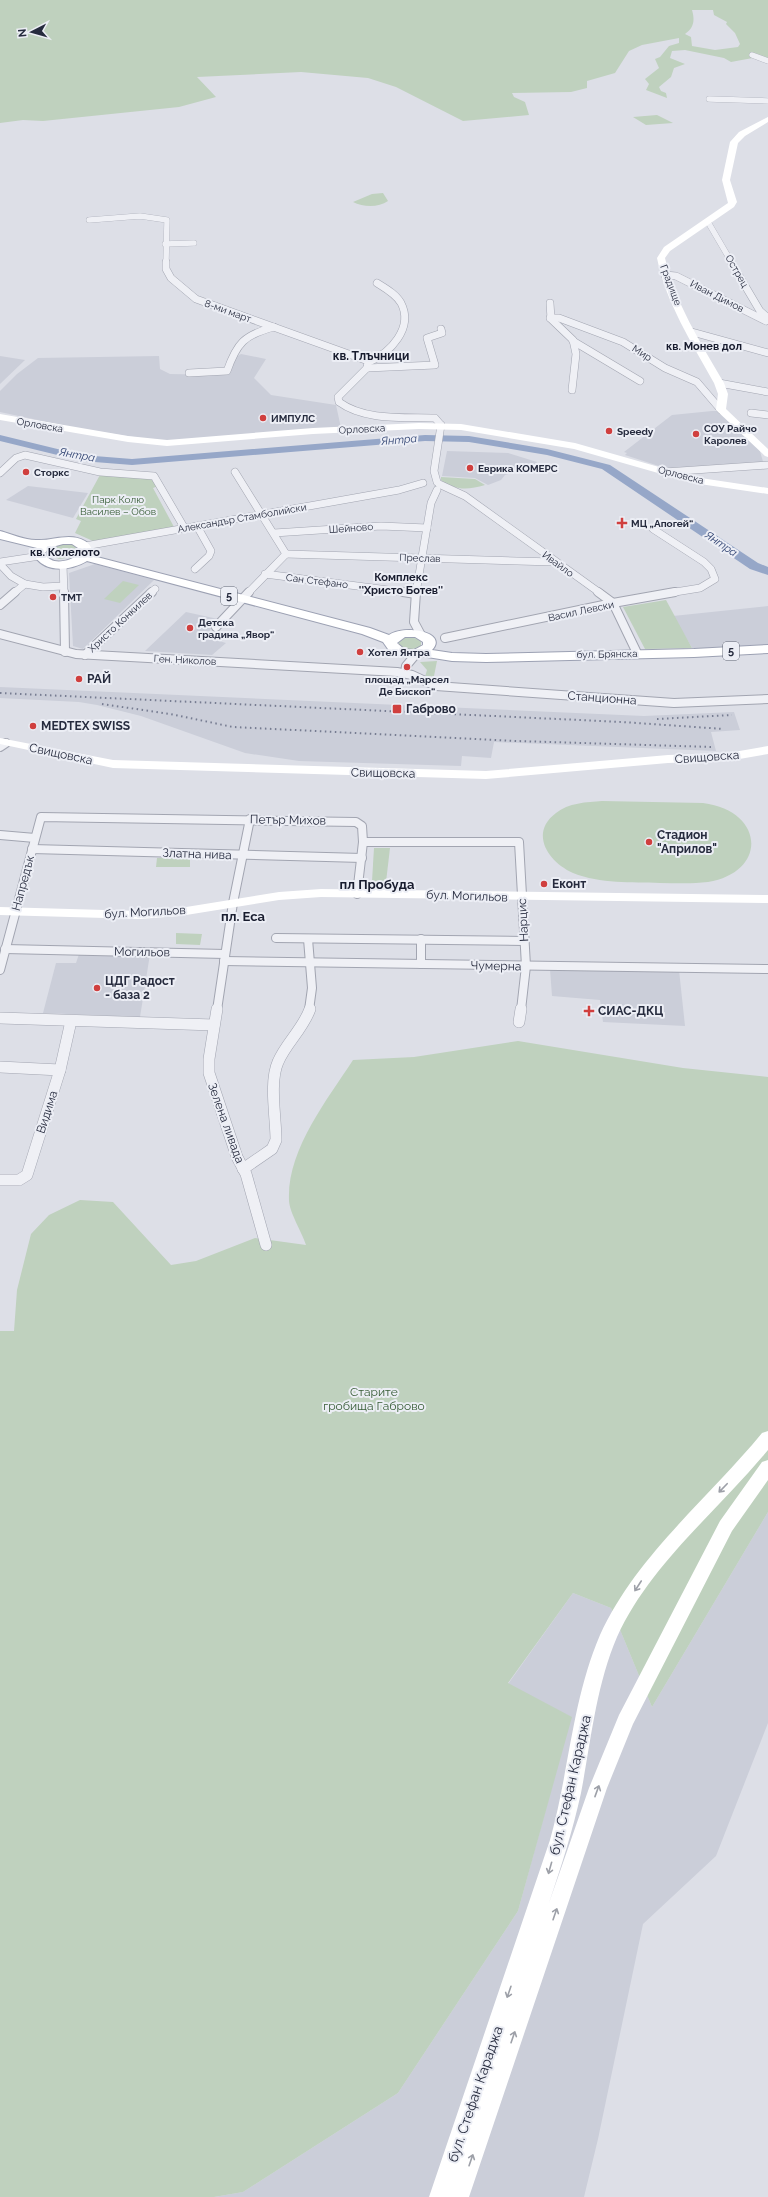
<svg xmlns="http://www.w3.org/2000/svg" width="768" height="2197" font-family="Raleway,sans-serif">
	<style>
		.built { fill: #cbced9 }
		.green { fill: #bfd1be; fill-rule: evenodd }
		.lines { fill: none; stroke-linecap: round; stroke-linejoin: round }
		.river { fill: #96a7c8; fill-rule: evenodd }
		.street-far3-casing { stroke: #a2a5b1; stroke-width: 6 }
		.street-far2-casing { stroke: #a2a5b1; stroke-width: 8 }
		.street-far1-casing { stroke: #a2a5b1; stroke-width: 10 }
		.street-casing { stroke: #a2a5b1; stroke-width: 12 }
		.primary-casing { stroke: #9ca1b3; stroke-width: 2 }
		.street-far3 { stroke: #eff0f5; stroke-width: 5.5 }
		.street-far2 { stroke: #eff0f5; stroke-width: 7 }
		.street-far1 { stroke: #eff0f5; stroke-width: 8 }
		.street { stroke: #eff0f5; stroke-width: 11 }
		.secondary { fill: #fff; fill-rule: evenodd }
		.primary { fill: #fff; fill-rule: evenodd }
		.rail { stroke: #767c91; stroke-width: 2; stroke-dasharray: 1.5 3.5; stroke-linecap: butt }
		.oneway { stroke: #9da0a8 }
		.poi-dot { fill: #d03f3e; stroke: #eceef5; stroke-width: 1.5 }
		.labels { text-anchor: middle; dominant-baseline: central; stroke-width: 4; stroke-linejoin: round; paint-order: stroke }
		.far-street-label { font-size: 10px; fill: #262b3e; stroke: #eceef5 }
		.far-poi-label { font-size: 10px; font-weight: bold; fill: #262b3e; stroke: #eceef5; text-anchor: start }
		.far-park-label { font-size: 10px; fill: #345a33; stroke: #eceef5 }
		.far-neighbourhood-label { font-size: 11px; font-weight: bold; fill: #181c2e; stroke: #eceef5 }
		.far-water-label { font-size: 11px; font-style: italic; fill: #304372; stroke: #eceef5 }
		.shield { fill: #eceef5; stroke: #616675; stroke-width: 1 }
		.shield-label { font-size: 11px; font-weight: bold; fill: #262b3e }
		.far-quarter-label { font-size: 12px; font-weight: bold; fill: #181c2e; stroke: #eceef5 }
		.poi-label { font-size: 12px; font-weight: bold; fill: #262b3e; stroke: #eceef5; text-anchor: start }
		.street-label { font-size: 12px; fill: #262b3e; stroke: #eceef5 }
		.park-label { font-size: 12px; fill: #345a33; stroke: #eceef5 }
		.neighbourhood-label { font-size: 13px; font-weight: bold; fill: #181c2e; stroke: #eceef5 }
		.near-street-label { font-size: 14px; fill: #262b3e; stroke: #eceef5 }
	</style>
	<rect width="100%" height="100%" fill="#dddfe7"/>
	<!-- built -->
	<g class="built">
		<path d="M241 354 266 359 254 378 271 395 336 405 341 428 161 441 80 429 0 412V391L17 374 38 358 159 356 160 369 170 374 221 375 228 373 234 358Z"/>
		<path d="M0 356 25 360 0 384Z"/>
		<path d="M712 411H718L759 448 764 465 665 468 625 455 627 453 624 452 672 415Z"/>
		<path d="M447 451 508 453 537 462 534 467 505 475 501 480 488 485 475 478 442 476Z"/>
		<path d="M28 486 88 493 73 518 6 500Z"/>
		<path d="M95 564 154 580 83 649 73 646 69 573Z"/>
		<path d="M768 606V645L694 651 673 616Z"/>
		<path d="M186 612 218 619 205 637 226 643 212 655 145 651Z"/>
		<path d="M0 687 644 716 734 712 740 730 711 732 716 751 494 742 491 758 462 756 461 766 299 761 245 753 141 716 97 705 79 702 0 698Z"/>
		<path d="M79 954H150L140 1017 43 1013 56 963H76Z"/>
		<path d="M550 969 679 970 685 1026 603 1022 600 1000 552 996Z"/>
		<path d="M768 1512V1723L716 1856 643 1924 598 2139 584 2197H214L243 2192 398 2093 518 1911 571 1717 508 1684 573 1593 611 1608 652 1707Z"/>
	</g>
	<!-- green -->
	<g class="green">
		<path d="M0 0H768V60L758 57 731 62 724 58 685 50 672 51 670 58 685 64 674 68 671 77 659 87 661 91 666 93 667 98 646 90 649 84 645 79 659 68 655 59 660 57 669 46 679 43V38L642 45 629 51 615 73 587 81V88L571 92 512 93 514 97 525 102 529 115 463 121 396 87 368 78 301 72 197 77 216 97 179 107 43 121 23 120 0 123ZM692 10H713L714 15 727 22 726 24 735 33 740 44 738 47 715 50 692 46 691 37 685 34C694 28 695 20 692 10Z"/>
		<path d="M657 115 673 123 646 125 633 117Z"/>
		<path d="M383 193 388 201C378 208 363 207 353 202L372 194Z"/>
		<path d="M101 473 153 479 158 486 153 488 174 527 93 541 75 533 81 521 76 519Z"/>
		<path d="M441 477 475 479 485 485C468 490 456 491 441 480Z"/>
		<path d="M71 543 79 549 73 557 59 559 48 554 52 546Z"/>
		<path d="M123 581 139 585 120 603 104 599Z"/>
		<path d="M666 600 692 648 645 649 623 607Z"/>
		<path d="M411 637 421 640V647L408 650 399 646V641L403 638Z"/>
		<path d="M437 661 434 676 425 677 427 670 420 662Z"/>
		<path d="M602 801 703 803C765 811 768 872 708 882 692 884 676 883 660 883 631 882 601 884 573 873 548 862 529 833 556 813 568 803 587 802 602 801Z"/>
		<path d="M374 848H390L386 882 372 881Z"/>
		<path d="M157 858H190V867H156Z"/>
		<path d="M176 933 202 934 200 945 176 944Z"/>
		<path d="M518 1041 683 1068 768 1077V1512L652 1707 611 1608 573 1593 508 1683 572 1717 518 1911 398 2093 243 2192 214 2197H0V1331H14L17 1290 31 1234 49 1215 80 1200 113 1202 171 1265 196 1261 255 1238 306 1245C302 1232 289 1212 289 1200 287 1150 327 1100 353 1060L414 1057Z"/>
	</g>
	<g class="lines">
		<!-- river -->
		<path class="river" d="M0 435 82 455 132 459 425 435 469 436 547 449 610 465 758 563 768 567V575L750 569 602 469 547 455 469 442 425 441 132 465 82 461 0 441Z"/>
		<!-- street-far3 casing -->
		<g class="street-far3-casing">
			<g id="street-far3">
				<path d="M752 55 768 61"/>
				<path d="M709 99 768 101"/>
				<path d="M89 220 140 216 167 220 166 263"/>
				<path d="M708 222 732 263"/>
				<path d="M165 244 194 243"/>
			</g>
		</g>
		<!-- street-far2 casing -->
		<g class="street-far2-casing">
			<g id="street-far2">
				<path d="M166 262V269L171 278 196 299 368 361 367 368 338 397 339 402C365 421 404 417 435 418L441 425"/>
				<path d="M731 262 760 311 768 318"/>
				<path d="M665 275 676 276 766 321"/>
				<path d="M550 303 551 319 573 340 576 354 572 390"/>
				<path d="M550 318H559L623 342 665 368 697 382 721 410"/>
				<path d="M692 332 768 353"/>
				<path d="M573 341 640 381"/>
				<path d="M369 362C390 353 414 328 401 303 396 294 385 288 377 283"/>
				<path d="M367 368 435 365 427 338 442 333 441 329"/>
				<path d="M189 373 227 371C237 343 244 335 274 327"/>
				<path d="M719 383 768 392"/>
				<path d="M751 413 768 415"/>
				<path d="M235 472 286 554 248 593"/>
				<path d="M665 472 768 465"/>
				<path d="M0 473 16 458 25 455 100 472 154 476 185 529"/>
				<path d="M437 482 434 471 441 425"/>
				<path d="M439 484 465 496 600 593"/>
				<path d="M653 529 704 562 711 569 715 579 700 588 669 593"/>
				<path d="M274 533 381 526 427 528"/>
				<path d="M85 546 399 490 423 483"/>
				<path d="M286 554 554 562"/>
				<path d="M0 562 40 556"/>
				<path d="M0 564 11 576 25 584 14 593"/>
				<path d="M63 565 64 593"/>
				<path d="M195 569 209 556 211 551 197 526"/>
				<path d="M265 574 411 593"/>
				<path d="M25 584 43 587 63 586"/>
				<path d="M150 593 155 589"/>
				<path d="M416 593 431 503 437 490"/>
			</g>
		</g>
		<!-- street-far1 casing -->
		<g class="street-far1-casing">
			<g id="street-far1">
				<path d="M64 592 65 652"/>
				<path d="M403 592 416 594"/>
				<path d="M416 592 414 622 421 635"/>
				<path d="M598 592 613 603 637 653"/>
				<path d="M0 605 15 592"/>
				<path d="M216 627 249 592"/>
				<path d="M0 634 76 654 397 672 412 675 436 686 674 703 768 699"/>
				<path d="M445 638 613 603 675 592"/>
				<path d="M85 655 152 592"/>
				<path d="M405 673 406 666 417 653"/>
				<path d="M0 747 6 743"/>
				<path d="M0 835 35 838"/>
				<path d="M363 842H519L526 966 521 1010"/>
				<path d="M32 849 362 858"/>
				<path d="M276 938 524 941"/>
				<path d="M308 939 312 988 309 1010"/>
				<path d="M421 939V964"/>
				<path d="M5 949 225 954"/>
				<path d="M224 961 768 969"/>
				<path d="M0 970 41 817 356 822 362 826 363 842 357 894"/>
				<path d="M217 1010 233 903 250 819"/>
			</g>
		</g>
		<!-- street casing -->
		<g class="street-casing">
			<g id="street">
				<path d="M217 1009 209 1059V1073L237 1157 246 1174 266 1245"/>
				<path d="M0 1018 214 1025"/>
				<path d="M519 1022 521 1009"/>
				<path d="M0 1067 60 1070"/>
				<path d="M243 1169 272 1149 276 1140C276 1118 269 1082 278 1062 286 1043 303 1029 310 1009"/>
				<path d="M0 1180H19L27 1175 60 1070 71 1021"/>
			</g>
		</g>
		<!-- primary casing -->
		<g class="primary-casing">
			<path id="primary" d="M0 531C12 534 24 540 36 540 53 541 69 532 85 541 92 545 92 552 97 557L370 628 389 635C404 624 449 632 432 650L452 653 486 654 694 649 768 645V653L694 657 486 662 452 661 421 656 404 657 390 652 383 642 362 634 87 561C70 571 43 574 33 553L37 548 0 539ZM63 544H72L81 550 80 554C70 561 51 567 45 553L49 548ZM405 637H415L423 642V645L414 650 404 649 397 643Z"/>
		</g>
		<!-- street-far3 -->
		<use href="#street-far3" class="street-far3"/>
		<!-- street-far2 -->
		<use href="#street-far2" class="street-far2"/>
		<!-- street-far1 -->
		<use href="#street-far1" class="street-far1"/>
		<!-- street -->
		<use href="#street" class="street"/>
		<!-- secondary -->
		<g class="secondary">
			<path d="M768 117V122L745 136 738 143 730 180 737 202 734 207 670 251 665 258C675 303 701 343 724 383L728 394 726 409 768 449V457L765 456 716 410 718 394 714 383C692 343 666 303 657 258L664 247 728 203 722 180 730 142 739 132Z"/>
			<path d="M0 414 128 436 167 440 313 428 419 423 461 424 575 443 694 477 768 488V494L693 483 574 449 461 430 419 429 313 434 167 446 128 442 0 420Z"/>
			<path d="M0 738 113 760 486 771 668 755 728 753 768 746V754L728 761 668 763 486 779 113 768 0 744Z"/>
			<path d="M321 889 768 895V903L321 897 279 900 180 916 140 919 0 915V907L140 911 180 908 279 892Z"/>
			<path d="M768 1431V1450C718 1511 650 1564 617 1637 596 1686 591 1741 581 1793 573 1830 561 1867 549 1903L589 1788 619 1715 720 1521 762 1462 768 1460V1480L732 1531 633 1724 607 1788 469 2197H429L550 1840C569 1773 572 1700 600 1635 636 1556 708 1499 762 1433Z"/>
		</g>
		<!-- primary -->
		<use href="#primary" class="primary"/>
		<!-- rail -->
		<g class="rail">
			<path d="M0 693 622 722 724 729"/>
			<path d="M102 704 170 714 233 727 517 741 712 747"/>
			<path d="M657 719 732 715"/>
		</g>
	</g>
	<!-- one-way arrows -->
	<defs><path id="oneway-shaft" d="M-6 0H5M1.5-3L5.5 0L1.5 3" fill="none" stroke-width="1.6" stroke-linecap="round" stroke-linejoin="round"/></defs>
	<g class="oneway">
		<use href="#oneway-shaft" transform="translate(723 1488) rotate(134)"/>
		<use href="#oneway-shaft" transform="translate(638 1586) rotate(123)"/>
		<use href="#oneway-shaft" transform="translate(597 1791) rotate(-70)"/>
		<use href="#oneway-shaft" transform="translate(550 1868) rotate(106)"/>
		<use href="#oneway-shaft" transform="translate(555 1914) rotate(-71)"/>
		<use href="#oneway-shaft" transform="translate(509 1992) rotate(109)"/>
		<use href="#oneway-shaft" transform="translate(513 2037) rotate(-71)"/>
		<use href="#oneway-shaft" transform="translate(471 2160) rotate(-71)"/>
	</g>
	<!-- markers -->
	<g class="poi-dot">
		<circle cx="263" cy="418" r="4"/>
		<circle cx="609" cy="431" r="4"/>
		<circle cx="696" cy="434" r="4"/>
		<circle cx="470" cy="468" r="4"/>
		<circle cx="26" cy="472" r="4"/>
		<path d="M620 517h4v4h4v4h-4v4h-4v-4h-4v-4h4z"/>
		<circle cx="53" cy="597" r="4"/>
		<circle cx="190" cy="628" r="4"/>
		<circle cx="360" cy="652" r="4"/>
		<circle cx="407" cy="667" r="4"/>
		<circle cx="79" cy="679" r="4"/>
		<rect x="392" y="704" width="10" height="10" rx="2"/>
		<circle cx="33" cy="726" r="4"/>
		<circle cx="649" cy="842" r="4"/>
		<circle cx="544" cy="884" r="4"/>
		<circle cx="97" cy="988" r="4"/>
		<path d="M587 1005h4v4h4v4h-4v4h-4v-4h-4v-4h4z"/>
	</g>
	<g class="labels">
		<!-- far-street labels -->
		<g class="far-street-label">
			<text transform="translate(737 271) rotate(60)">Острец</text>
			<text transform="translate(671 285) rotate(69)">Градище</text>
			<text transform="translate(717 296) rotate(27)">Иван Димов</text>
			<text transform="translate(228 311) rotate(20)">8-ми март</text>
			<text transform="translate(642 353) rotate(33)">Мир</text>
			<text transform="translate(40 425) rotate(10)">Орловска</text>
			<text transform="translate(362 429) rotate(-3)">Орловска</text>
			<text transform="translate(681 475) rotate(14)">Орловска</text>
			<text transform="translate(242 518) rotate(-10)">Александър Стамболийски</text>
			<text transform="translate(351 528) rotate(-4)">Шейново</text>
			<text transform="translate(420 558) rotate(2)">Преслав</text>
			<text transform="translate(558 564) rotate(36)">Ивайло</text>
			<text transform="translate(317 581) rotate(7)">Сан Стефано</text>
			<text transform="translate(581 611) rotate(-12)">Васил Левски</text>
			<text transform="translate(120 622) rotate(-43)">Христо Конкилев</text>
			<text transform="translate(607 654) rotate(-1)">бул. Брянска</text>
			<text transform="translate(185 660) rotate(3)">Ген. Николов</text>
		</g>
		<!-- far-poi labels -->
		<g class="far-poi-label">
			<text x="271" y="418">ИМПУЛС</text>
			<text x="704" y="428">СОУ Райчо<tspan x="704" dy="12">Каролев</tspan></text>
			<text x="617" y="431">Speedy</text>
			<text x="478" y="468">Еврика КОМЕРС</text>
			<text x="34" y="472">Сторкс</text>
			<text x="631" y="523">МЦ „Апогей“</text>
			<text x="61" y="597">TMT</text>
			<text x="198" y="622">Детска<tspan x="198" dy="12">градина „Явор“</tspan></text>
			<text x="368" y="652">Хотел Янтра</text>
			<text x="407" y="679" text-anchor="middle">площад „Марсел<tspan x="407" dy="12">Де Бископ“</tspan></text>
		</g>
		<!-- far-park labels -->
		<g class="far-park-label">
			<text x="118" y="499">Парк Колю<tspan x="118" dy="12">Василев – Обов</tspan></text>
		</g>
		<!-- far-neighbourhood labels -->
		<g class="far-neighbourhood-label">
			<text x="704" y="346">кв. Монев дол</text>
			<text x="65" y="552">кв. Колелото</text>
			<text x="401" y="577">Комплекс<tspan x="401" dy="13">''Христо Ботев''</tspan></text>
		</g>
		<!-- far-water labels -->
		<g class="far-water-label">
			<text transform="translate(399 440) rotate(-5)">Янтра</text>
			<text transform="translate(77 455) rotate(10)">Янтра</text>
			<text transform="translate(721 544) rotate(34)">Янтра</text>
		</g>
		<!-- shield labels -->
		<g class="shield">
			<rect x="221" y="587" width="16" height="18" rx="3"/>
			<rect x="723" y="642" width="16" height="18" rx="3"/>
		</g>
		<g class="shield-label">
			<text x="229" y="596">5</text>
			<text x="731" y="651">5</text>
		</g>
		<!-- far-quarter labels -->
		<g class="far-quarter-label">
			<text x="371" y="356">кв. Тлъчници</text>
		</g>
		<!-- poi labels -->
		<g class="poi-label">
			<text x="87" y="679">РАЙ</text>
			<text x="406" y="709">Габрово</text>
			<text x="41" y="726">MEDTEX SWISS</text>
			<text x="657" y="835">Стадион<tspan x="657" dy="14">"Априлов"</tspan></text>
			<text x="552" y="884">Еконт</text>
			<text x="105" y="981">ЦДГ Радост<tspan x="105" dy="14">- база 2</tspan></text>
			<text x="598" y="1011">СИАС-ДКЦ</text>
		</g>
		<!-- street labels -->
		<g class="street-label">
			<text transform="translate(602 698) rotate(4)">Станционна</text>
			<text transform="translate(61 754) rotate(12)">Свищовска</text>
			<text transform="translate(707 757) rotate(-4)">Свищовска</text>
			<text transform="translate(383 773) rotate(1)">Свищовска</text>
			<text transform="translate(288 820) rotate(1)">Петър Михов</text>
			<text transform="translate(197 854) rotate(2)">Златна нива</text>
			<text transform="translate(23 883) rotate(-75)">Напредък</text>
			<text transform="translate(467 896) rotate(2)">бул. Могильов</text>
			<text transform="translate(145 912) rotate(-3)">бул. Могильов</text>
			<text transform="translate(523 920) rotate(-93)">Нарцис</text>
			<text transform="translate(142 952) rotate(1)">Могильов</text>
			<text transform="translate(496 966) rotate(1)">Чумерна</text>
			<text transform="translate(47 1112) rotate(-72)">Видима</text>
			<text transform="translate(226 1123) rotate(70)">Зелена ливада</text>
		</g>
		<!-- park labels -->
		<g class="park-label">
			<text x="374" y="1392">Старите<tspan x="374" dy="14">гробища Габрово</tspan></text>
		</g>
		<!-- neighbourhood labels -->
		<g class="neighbourhood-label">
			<text x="377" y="884">пл Пробуда</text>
			<text x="243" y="916">пл. Еса</text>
		</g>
		<!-- near-street labels -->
		<g class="near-street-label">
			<text transform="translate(570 1785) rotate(-77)">бул. Стефан Караджа</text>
			<text transform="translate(475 2094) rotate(-71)">бул. Стефан Караджа</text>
		</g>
	</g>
	<!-- north arrow -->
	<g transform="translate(32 32) rotate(264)" stroke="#eceef5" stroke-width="3" paint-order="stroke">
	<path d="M0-3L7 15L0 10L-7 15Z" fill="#262b3e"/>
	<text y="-6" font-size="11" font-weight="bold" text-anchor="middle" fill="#262b3e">N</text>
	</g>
</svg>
